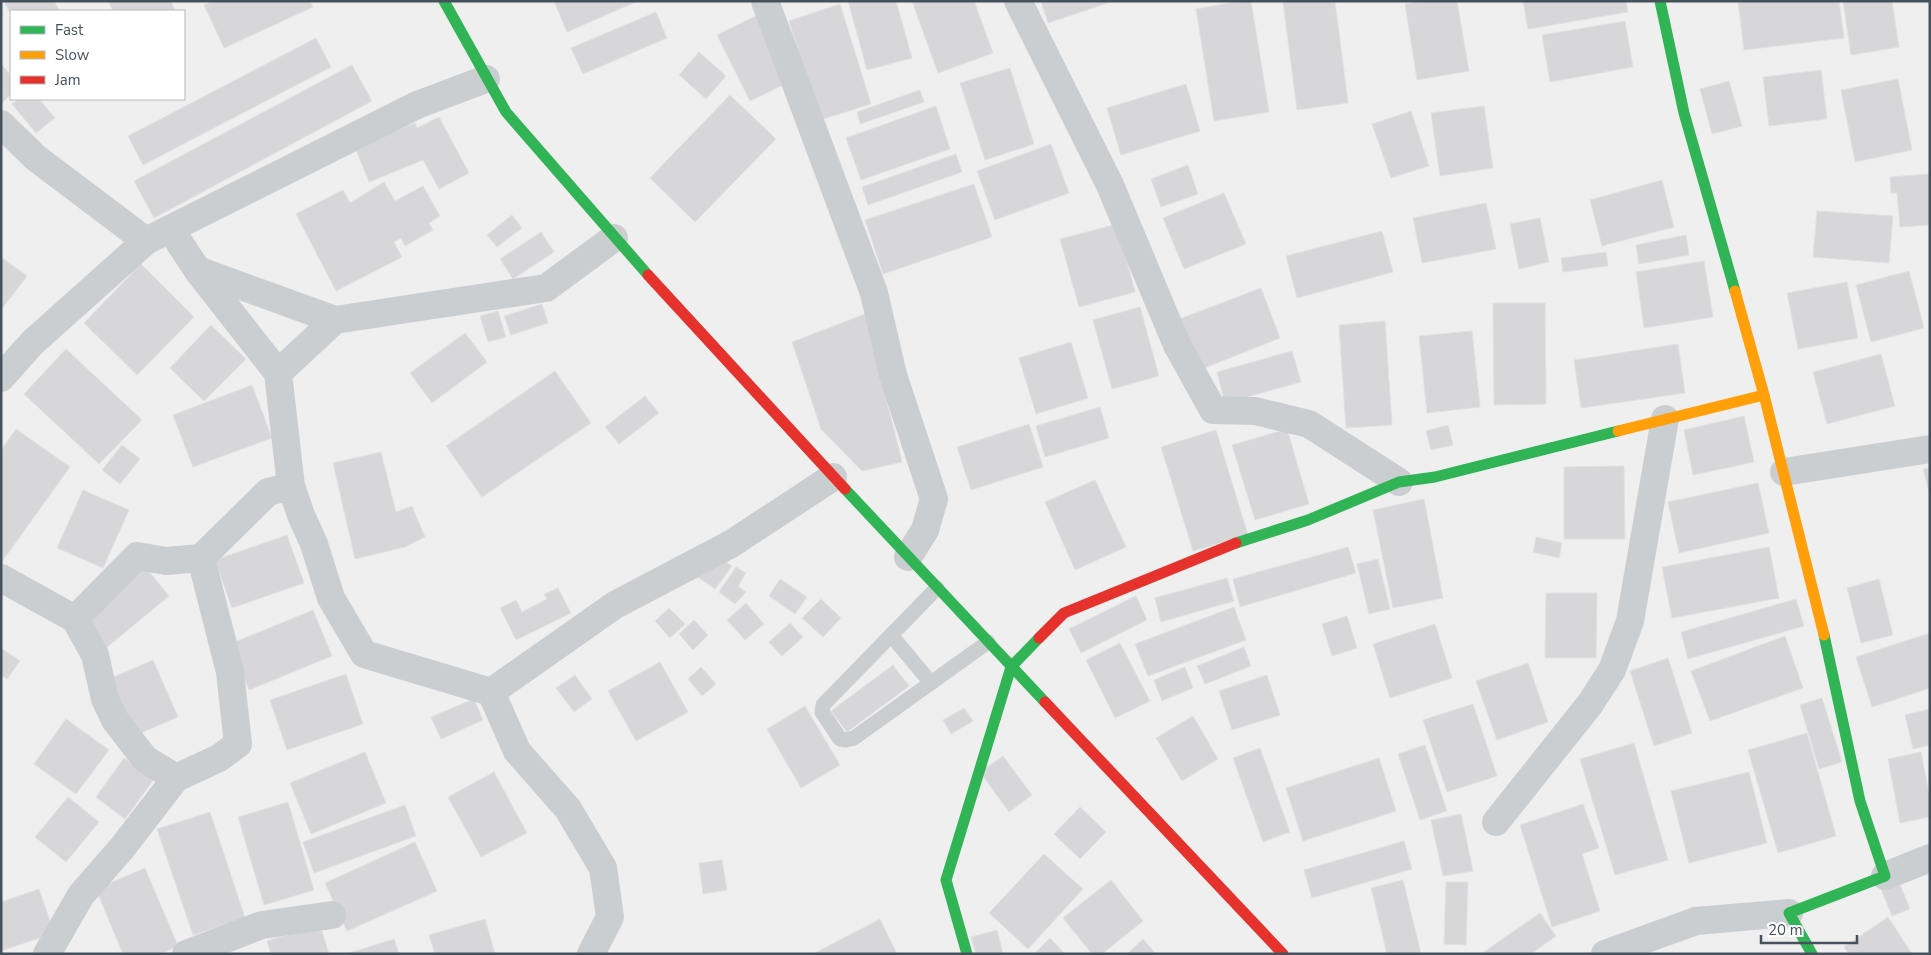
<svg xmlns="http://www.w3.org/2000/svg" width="1931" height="955" font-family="'Nunito Sans',sans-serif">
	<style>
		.building { fill: #d7d7d9; stroke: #e1e1e2 }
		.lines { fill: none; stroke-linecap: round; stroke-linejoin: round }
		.lane { stroke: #cbced0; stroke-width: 15 }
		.street { stroke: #cbced0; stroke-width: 28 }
		.fast { stroke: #30b455; stroke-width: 11 }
		.slow { stroke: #ff9f0a; stroke-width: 11 }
		.jam { stroke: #e5322d; stroke-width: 11 }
	</style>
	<rect width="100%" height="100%" fill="#f0efef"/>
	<!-- building -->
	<g class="building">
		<path d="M4 1H54L60 11H11V15Z"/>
		<path d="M108 1H171L175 11H113Z"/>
		<path d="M213 1H310L313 7 224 48 204 5Z"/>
		<path d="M554 1H638L567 32Z"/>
		<path d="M848 1H896L912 58 867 70Z"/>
		<path d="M912 1H974L993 53 938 73Z"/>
		<path d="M1041 1H1114L1048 23Z"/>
		<path d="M1240 1H1251L1269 112 1214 121 1196 9Z"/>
		<path d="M1291 1H1335L1348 103 1297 110 1283 2Z"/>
		<path d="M1424 1H1457L1469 71 1417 80 1405 4Z"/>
		<path d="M1523 1H1626L1628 12 1528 29Z"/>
		<path d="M1738 1H1839L1844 38 1744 50Z"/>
		<path d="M1843 1H1892L1899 47 1851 55Z"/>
		<path d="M840 4 871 104 820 120 789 21Z"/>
		<path d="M656 12 667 38 583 74 571 48Z"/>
		<path d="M756 16 789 82 750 101 717 35Z"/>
		<path d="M1625 21 1633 67 1550 82 1542 35Z"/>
		<path d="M316 38 331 67 143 165 128 136Z"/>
		<path d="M699 52 726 76 706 99 679 75Z"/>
		<path d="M1 64 11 75V94L2 103Z"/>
		<path d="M352 65 372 101 154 218 134 181Z"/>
		<path d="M1010 68 1034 144 985 160 960 83Z"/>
		<path d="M1821 70 1827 119 1769 126 1763 77Z"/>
		<path d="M1898 79 1912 150 1855 162 1841 90Z"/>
		<path d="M1729 81 1742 126 1712 134 1700 89Z"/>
		<path d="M1186 84 1200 131 1121 155 1107 108Z"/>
		<path d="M920 90 924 102 860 124 857 112Z"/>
		<path d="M730 95 776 139 695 222 650 178Z"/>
		<path d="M19 99H39L55 118 36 133 12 104Z"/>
		<path d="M936 106 950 149 861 180 846 138Z"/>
		<path d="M1484 106 1493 168 1440 176 1431 113Z"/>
		<path d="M1411 111 1429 166 1391 178 1372 124Z"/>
		<path d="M439 117 469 173 439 189 423 160 369 182 355 147 415 123 417 128Z"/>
		<path d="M1051 144 1069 193 995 220 977 171Z"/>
		<path d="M956 154 962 172 868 205 862 187Z"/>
		<path d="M1188 165 1198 194 1161 207 1151 179Z"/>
		<path d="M1930 174V225L1900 227 1897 193H1891L1890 177Z"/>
		<path d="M1662 180 1674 227 1602 246 1590 200Z"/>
		<path d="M384 182 395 201 423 186 440 216 429 223 433 230 405 246 401 238 394 242 402 257 336 291 296 214 343 190 350 203Z"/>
		<path d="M974 184 992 237 883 274 865 220Z"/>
		<path d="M1224 193 1246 244 1184 269 1163 218Z"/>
		<path d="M1486 203 1496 249 1422 263 1413 218Z"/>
		<path d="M1817 211 1893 216 1889 263 1813 257Z"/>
		<path d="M512 215 522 228 497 247 487 235Z"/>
		<path d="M1540 218 1549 262 1519 269 1510 224Z"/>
		<path d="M1117 224 1135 292 1079 307 1060 239Z"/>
		<path d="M1382 231 1393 272 1297 298 1286 256Z"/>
		<path d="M541 232 554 252 513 279 500 259Z"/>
		<path d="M1686 235 1689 255 1639 264 1636 245Z"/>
		<path d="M1606 252 1608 266 1563 272 1561 258Z"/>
		<path d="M1 257 27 276 1 310Z"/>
		<path d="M1704 261 1713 317 1644 328 1636 272Z"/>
		<path d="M141 264 194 317 137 375 84 323Z"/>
		<path d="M1909 271 1924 328 1871 342 1856 285Z"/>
		<path d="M1847 282 1858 338 1798 349 1787 293Z"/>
		<path d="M1261 288 1280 338 1197 371 1177 320Z"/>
		<path d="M1493 303H1545L1546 404 1494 405Z"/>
		<path d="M542 304 548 323 511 335 504 316Z"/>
		<path d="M1140 307 1159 376 1112 389 1093 320Z"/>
		<path d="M498 311 506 337 488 342 480 316Z"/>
		<path d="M865 314 902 462 862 471 821 429 792 342Z"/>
		<path d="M1385 321 1392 425 1346 428 1339 325Z"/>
		<path d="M211 325 246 359 204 401 170 368Z"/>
		<path d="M1472 331 1480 407 1427 413 1419 336Z"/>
		<path d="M465 333 487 362 432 403 410 373Z"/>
		<path d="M1071 342 1088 398 1036 414 1019 358Z"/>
		<path d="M1678 344 1685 393 1581 408 1574 360Z"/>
		<path d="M66 349 142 420 99 464 24 394Z"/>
		<path d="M1292 351 1301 382 1225 403 1217 372Z"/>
		<path d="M1881 354 1895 406 1827 424 1813 372Z"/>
		<path d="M555 371 591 423 482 497 446 446Z"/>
		<path d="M252 385 272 438 193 467 173 415Z"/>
		<path d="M645 396 659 413 619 444 605 427Z"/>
		<path d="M1100 407 1109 438 1045 457 1036 426Z"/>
		<path d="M1744 416 1754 462 1693 475 1684 430Z"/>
		<path d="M1029 424 1043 467 971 490 957 447Z"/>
		<path d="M1448 425 1453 445 1431 450 1426 431Z"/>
		<path d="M16 429 70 467 1 563V450Z"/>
		<path d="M1287 429 1309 504 1255 520 1232 445Z"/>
		<path d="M1216 430 1248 535 1193 551 1161 447Z"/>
		<path d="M122 445 140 459 120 484 102 470Z"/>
		<path d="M381 452 396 512 412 506 425 537 405 547 355 559 333 463Z"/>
		<path d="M1624 466 1625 539H1564V467Z"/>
		<path d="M1930 468V496L1923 469Z"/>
		<path d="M1095 480 1126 547 1075 570 1045 502Z"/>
		<path d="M1758 483 1769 533 1679 553 1668 502Z"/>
		<path d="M83 490 129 510 103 568 57 548Z"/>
		<path d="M1424 499 1443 598 1393 608 1373 510Z"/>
		<path d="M287 535 304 583 232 608 215 560Z"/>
		<path d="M1536 537 1562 543 1559 558 1533 552Z"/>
		<path d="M1348 547 1356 573 1240 607 1233 579Z"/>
		<path d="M1769 547 1779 598 1672 618 1662 567Z"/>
		<path d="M715 554 732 566 715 589 698 577Z"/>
		<path d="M1378 559 1390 609 1369 614 1357 564Z"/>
		<path d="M143 564 169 596 106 648 80 617Z"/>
		<path d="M736 567 746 573 738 586 746 592 735 604 719 592Z"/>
		<path d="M1227 578 1234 601 1161 622 1155 598Z"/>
		<path d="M780 579 807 597 795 614 769 596Z"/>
		<path d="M1879 579 1893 635 1861 643 1847 588Z"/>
		<path d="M558 588 571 613 516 640 500 608 516 600 522 612 547 599 544 594Z"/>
		<path d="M1546 593H1597L1596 658H1545Z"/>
		<path d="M1136 596 1147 620 1081 653 1069 629Z"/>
		<path d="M821 599 841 618 823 637 802 618Z"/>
		<path d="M1796 599 1804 626 1688 659 1681 632Z"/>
		<path d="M746 603 764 624 745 640 727 620Z"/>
		<path d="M1234 607 1246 640 1148 676 1135 644Z"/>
		<path d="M669 608 685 624 670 638 655 621Z"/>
		<path d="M313 610 332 656 249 690 230 644Z"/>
		<path d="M1347 616 1357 648 1332 656 1322 624Z"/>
		<path d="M694 620 708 635 693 650 679 634Z"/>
		<path d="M790 623 803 637 782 656 769 642Z"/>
		<path d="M1435 624 1452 678 1390 698 1373 644Z"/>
		<path d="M1930 633V688L1872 707 1856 657Z"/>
		<path d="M1785 636 1803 688 1710 721 1691 671Z"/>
		<path d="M1120 643 1150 701 1115 718 1086 660Z"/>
		<path d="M1244 647 1251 666 1205 684 1197 666Z"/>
		<path d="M1 648 20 661 7 679 1 675Z"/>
		<path d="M1668 658 1692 733 1654 746 1630 671Z"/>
		<path d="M153 660 178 717 134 736 109 679Z"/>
		<path d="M660 662 688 712 636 741 608 691Z"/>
		<path d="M1528 663 1548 722 1497 740 1476 681Z"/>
		<path d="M893 665 909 686 847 732 831 711Z"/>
		<path d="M701 667 716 684 702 696 688 679Z"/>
		<path d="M1185 667 1193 688 1162 701 1154 680Z"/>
		<path d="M346 674 363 724 287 750 270 700Z"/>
		<path d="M575 675 592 699 574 712 556 688Z"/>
		<path d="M1267 675 1280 715 1232 730 1219 691Z"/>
		<path d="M1822 698 1842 762 1819 769 1800 705Z"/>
		<path d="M474 699 483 720 441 739 431 717Z"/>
		<path d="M1473 704 1497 776 1447 792 1423 720Z"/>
		<path d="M805 706 840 765 801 788 767 729Z"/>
		<path d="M964 708 973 721 951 734 943 720Z"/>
		<path d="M1930 709V745L1913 749 1905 715Z"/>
		<path d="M1193 716 1218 759 1182 781 1156 738Z"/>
		<path d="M66 719 109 750 76 794 34 764Z"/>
		<path d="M1807 733 1836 836 1778 853 1748 750Z"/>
		<path d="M1634 743 1668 860 1615 875 1580 759Z"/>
		<path d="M1425 745 1447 811 1420 820 1398 754Z"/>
		<path d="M1260 748 1290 832 1263 842 1233 758Z"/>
		<path d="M365 752 386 803 311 834 290 783Z"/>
		<path d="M1921 752 1930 799V817L1900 823 1888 759Z"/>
		<path d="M1003 756 1032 795 1009 812 980 772Z"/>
		<path d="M124 758 154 779 125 819 96 797Z"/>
		<path d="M1379 758 1396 811 1303 841 1286 788Z"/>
		<path d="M494 772 527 833 481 857 448 797Z"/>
		<path d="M1749 772 1767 843 1689 863 1671 791Z"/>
		<path d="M68 797 99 822 66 862 35 837Z"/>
		<path d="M288 802 314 890 264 905 238 817Z"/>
		<path d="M1583 804 1599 848 1582 854 1600 911 1552 927 1520 825Z"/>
		<path d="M405 805 416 836 314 873 303 842Z"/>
		<path d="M1080 807 1106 832 1080 859 1054 834Z"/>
		<path d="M210 812 245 918 193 935 157 829Z"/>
		<path d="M1461 814 1473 871 1443 876 1431 820Z"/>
		<path d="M1404 841 1412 869 1312 898 1304 870Z"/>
		<path d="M415 842 437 891 347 931 325 883Z"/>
		<path d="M1044 854 1083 889 1028 949 989 913Z"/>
		<path d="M722 860 727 890 703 894 699 863Z"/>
		<path d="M145 868 178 946 160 954H123L96 889Z"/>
		<path d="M1111 880 1143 921 1102 954H1092L1063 918Z"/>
		<path d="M1403 880 1421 954H1387L1371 888Z"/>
		<path d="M1446 882H1468L1466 945 1444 944Z"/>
		<path d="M1899 882 1910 909 1892 916 1881 889Z"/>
		<path d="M39 889 54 933 1 951V902Z"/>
		<path d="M1540 913 1556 936 1531 954H1481Z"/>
		<path d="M1888 917 1912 954H1849L1844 947Z"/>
		<path d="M485 919 495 954H435L429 935Z"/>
		<path d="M880 919 897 954H813Z"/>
		<path d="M320 925 329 954H271L267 941Z"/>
		<path d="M997 930 1003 954H976L971 937Z"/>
		<path d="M1050 938 1065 954H1034Z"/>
		<path d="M394 939 399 954H346Z"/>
		<path d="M1143 939 1156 954H1127Z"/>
	</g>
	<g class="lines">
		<!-- lane -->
		<g class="lane">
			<path d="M937 588 823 705 822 712 840 739 846 740 854 738 988 642"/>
			<path d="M891 635 931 683"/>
		</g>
		<!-- street -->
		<g class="street">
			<path d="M765 1 874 293 893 375 934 499 925 530 908 557"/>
			<path d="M1018 1 1110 185 1177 345 1213 410 1255 411 1309 424 1399 482"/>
			<path d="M1 124 36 158 146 241"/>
			<path d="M171 230 198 271 278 373 291 486 301 515 314 544 331 598 364 654 491 692 615 605 731 544 833 477"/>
			<path d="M200 271 335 320"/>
			<path d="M278 373 335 320 546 288 614 238"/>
			<path d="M1 378 32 343 146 241 417 105 486 79"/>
			<path d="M1784 472 1930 449"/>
			<path d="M1 578 75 619 95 655 105 699 115 720 145 759 176 778"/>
			<path d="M75 619 137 556 166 561 201 558 268 492 291 486"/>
			<path d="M491 692 517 751 568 809 603 868 610 917 591 954"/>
			<path d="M1496 822 1590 704 1612 670 1630 621 1665 419"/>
			<path d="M1885 876 1930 858"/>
			<path d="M47 954 81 895 122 848 176 778 219 758 238 744 230 672 201 558"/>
			<path d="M186 954 262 925 332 915"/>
			<path d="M1605 954 1696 921 1789 913"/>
		</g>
		<!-- fast -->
		<g class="fast">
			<path d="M444 1 506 112 648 275"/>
			<path d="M1660 1 1684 113 1735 291"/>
			<path d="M845 489 1045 702"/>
			<path d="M1236 543 1308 520 1399 482 1435 477 1618 431"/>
			<path d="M967 954 946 880 1011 667 1039 638"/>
			<path d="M1812 954 1789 913 1885 876 1860 801 1824 635"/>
		</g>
		<!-- slow -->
		<g class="slow">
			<path d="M1735 291 1764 395 1824 635"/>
			<path d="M1618 431 1764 395"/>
		</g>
		<!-- jam -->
		<g class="jam">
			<path d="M648 275 845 489"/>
			<path d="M1039 638 1064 613 1236 543"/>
			<path d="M1045 702 1283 954"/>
		</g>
	</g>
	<!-- border -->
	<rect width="1931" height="955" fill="none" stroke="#46515c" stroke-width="5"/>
	<!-- legend -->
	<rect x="10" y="10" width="175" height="90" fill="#ffffff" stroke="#b5b9be"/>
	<rect x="20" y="26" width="25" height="8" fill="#30b455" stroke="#b5b9be"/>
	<text x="55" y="35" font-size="15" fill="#46515c">Fast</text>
	<rect x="20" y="51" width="25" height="8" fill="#ff9f0a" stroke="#b5b9be"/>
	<text x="55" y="60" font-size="15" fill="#46515c">Slow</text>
	<rect x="20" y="76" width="25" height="8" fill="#e5322d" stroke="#b5b9be"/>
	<text x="55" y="85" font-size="15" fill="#46515c">Jam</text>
	<!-- scale -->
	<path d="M1761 935v8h96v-8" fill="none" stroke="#46515c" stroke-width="2.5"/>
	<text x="1768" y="935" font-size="15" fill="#46515c" stroke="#ffffff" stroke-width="4" paint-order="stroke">20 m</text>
</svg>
